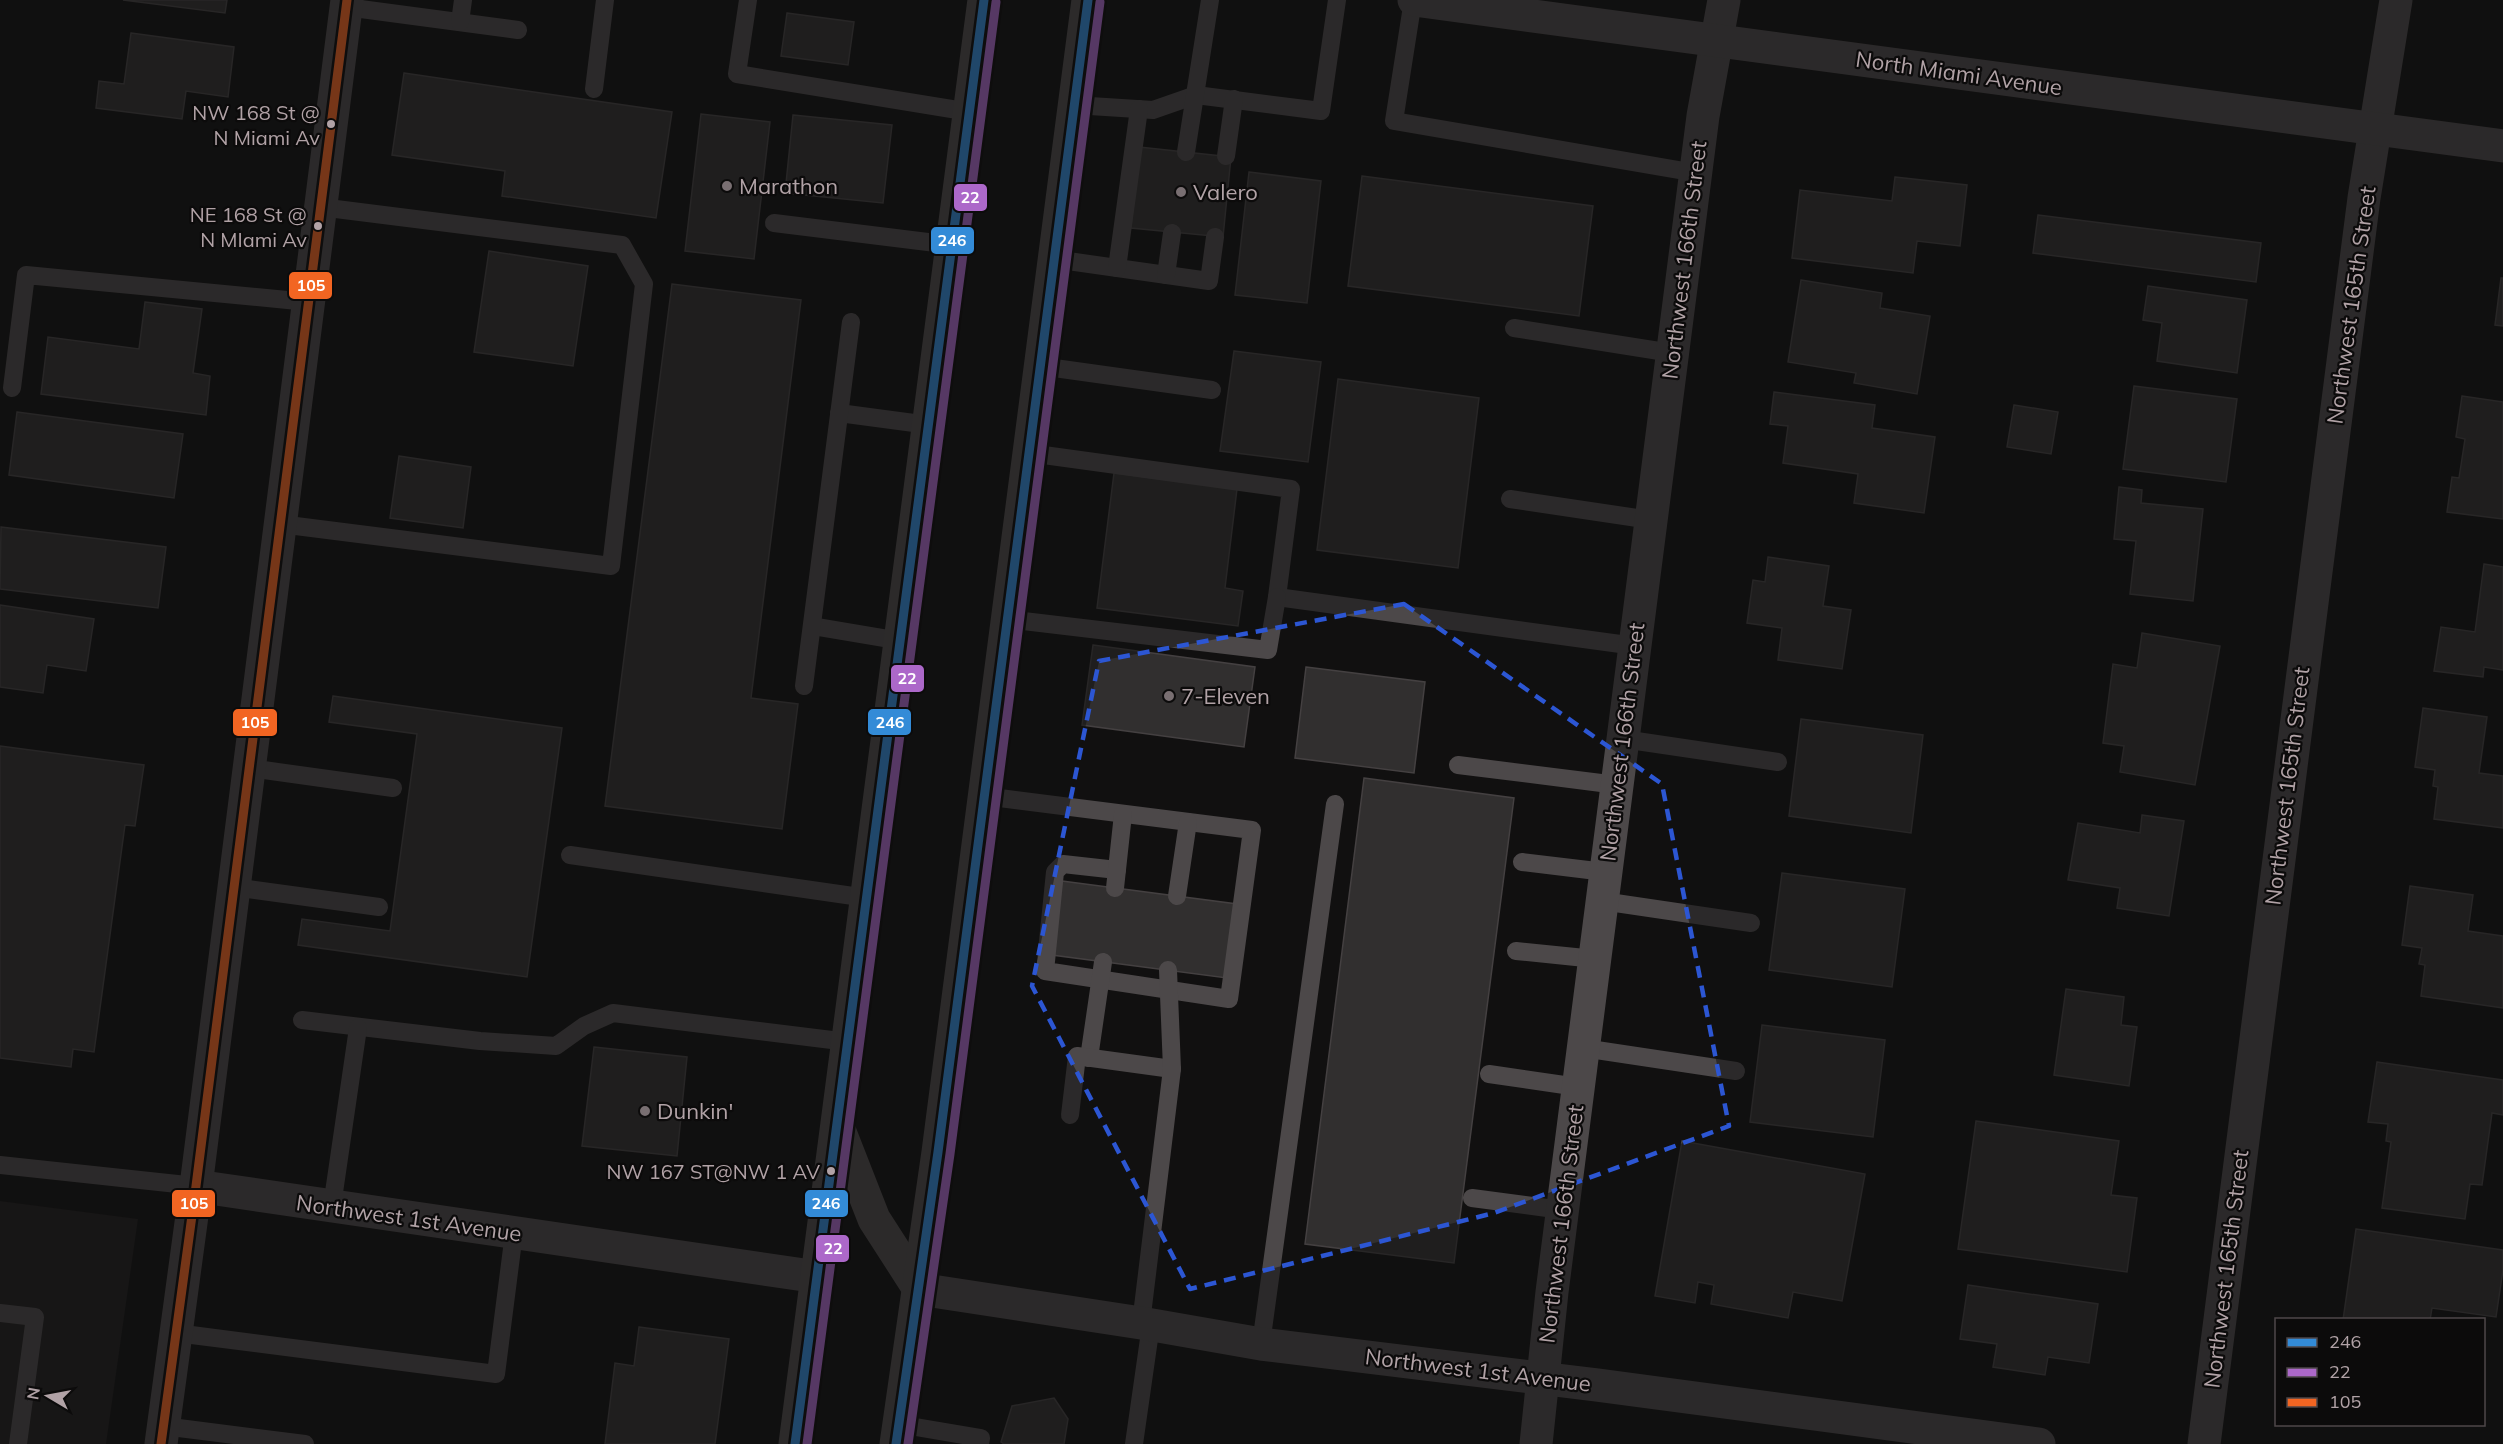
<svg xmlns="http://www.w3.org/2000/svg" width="2503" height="1444" font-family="Mulish,sans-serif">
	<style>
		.built { fill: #1f1d1d }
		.building { fill: #312f2f; stroke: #444041; stroke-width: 1.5 }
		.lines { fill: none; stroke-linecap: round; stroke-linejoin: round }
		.service { stroke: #4c4849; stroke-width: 18 }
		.minor { stroke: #4c4849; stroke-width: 33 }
		.tertiary { stroke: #4c4849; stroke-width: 33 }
		.primary { stroke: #4e4a4a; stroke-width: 33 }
		.bus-1-casing { stroke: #0c0b0b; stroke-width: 14 }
		.bus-2-casing { stroke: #0c0b0b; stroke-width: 14 }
		.bus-3-casing { stroke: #0c0b0b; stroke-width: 14 }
		.bus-1 { stroke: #338bd7; stroke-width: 9 }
		.bus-2 { stroke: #ac68c9; stroke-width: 9 }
		.bus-3 { stroke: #f26522; stroke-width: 9 }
		.marked { fill: none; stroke: #2c56d3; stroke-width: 4.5; stroke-dasharray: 12 8; stroke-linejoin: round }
		.bus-dot { fill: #b1a2a6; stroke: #0c0b0b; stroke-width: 2 }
		.poi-dot { fill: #796f72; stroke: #0c0b0b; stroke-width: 2 }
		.labels { text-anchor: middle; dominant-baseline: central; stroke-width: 4.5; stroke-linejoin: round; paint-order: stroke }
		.bus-label { font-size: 20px; fill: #b1a2a6; stroke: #0c0b0b; text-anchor: end }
		.street-label { font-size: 22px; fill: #b1a2a6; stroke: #0c0b0b }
		.poi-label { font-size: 22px; fill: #b1a2a6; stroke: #0c0b0b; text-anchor: start }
		.line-badge { stroke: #0c0b0b; stroke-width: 2 }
		.badge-label { font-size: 16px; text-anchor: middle; font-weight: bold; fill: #fff }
	</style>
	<rect width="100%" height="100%" fill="#111010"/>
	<!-- built -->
	<path class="built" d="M0 1201 138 1219 106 1444H0Z"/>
	<!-- building -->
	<g class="building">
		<path d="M123 0H227L225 13Z"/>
		<path d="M787 13 854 22 848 65 781 56Z"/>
		<path d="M131 33 234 47 228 97 186 91 182 119 96 108 99 81 124 84Z"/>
		<path d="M404 73 672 112 656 218 502 196 505 171 392 155Z"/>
		<path d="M701 114 770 122 754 259 685 251Z"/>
		<path d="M793 115 892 125 883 203 785 193Z"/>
		<path d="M1139 147 1231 157 1223 237 1131 228Z"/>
		<path d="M1249 172 1321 181 1307 303 1235 295Z"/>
		<path d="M1362 176 1593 206 1579 316 1348 286Z"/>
		<path d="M1895 177 1967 185 1960 246 1917 241 1913 273 1792 258 1800 190 1892 201Z"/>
		<path d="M2038 215 2261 243 2256 282 2033 253Z"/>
		<path d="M489 251 588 266 573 366 474 352Z"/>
		<path d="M2501 278H2503V326L2495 325Z"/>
		<path d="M1801 280 1882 293 1880 308 1930 316 1917 394 1854 383 1856 373 1788 362Z"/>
		<path d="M672 284 801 300 751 698 798 704 782 829 605 806Z"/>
		<path d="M2148 286 2247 300 2237 373 2157 361 2162 323 2143 320Z"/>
		<path d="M145 302 202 309 193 373 210 376 206 415 41 394 48 337 139 349Z"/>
		<path d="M1234 351 1321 362 1308 462 1220 451Z"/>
		<path d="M1338 379 1479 398 1458 568 1317 550Z"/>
		<path d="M2134 386 2237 399 2226 482 2123 469Z"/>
		<path d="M1774 392 1875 405 1872 428 1935 437 1924 513 1854 503 1858 474 1783 463 1788 426 1770 424Z"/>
		<path d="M2462 396 2503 402V519L2447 512 2452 477 2459 478 2465 439 2456 437Z"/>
		<path d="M2014 405 2058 412 2051 454 2007 447Z"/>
		<path d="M17 412 183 434 174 498 9 475Z"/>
		<path d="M399 456 471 467 463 528 390 518Z"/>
		<path d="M1114 473 1237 489 1225 588 1243 591 1238 626 1097 608Z"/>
		<path d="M2119 487 2142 490 2141 503 2203 509 2193 601 2130 594 2136 541 2114 539Z"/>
		<path d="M1 527 166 547 158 608 0 589Z"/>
		<path d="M1768 557 1829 566 1823 606 1851 610 1842 669 1778 660 1782 628 1747 623 1753 580 1765 582Z"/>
		<path d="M2484 564 2503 567V670L2484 667 2483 677 2434 671 2441 627 2475 632Z"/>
		<path d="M0 605 94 619 86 671 47 665 43 693 0 687Z"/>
		<path d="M2142 633 2220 646 2195 785 2120 772 2124 746 2103 743 2113 664 2137 668Z"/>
		<path d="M1093 645 1255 667 1244 747 1082 725Z"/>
		<path d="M1306 667 1425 682 1414 773 1295 758Z"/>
		<path d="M333 696 562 728 527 977 298 945 302 919 390 931 417 734 329 722Z"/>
		<path d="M2423 708 2487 717 2479 773 2503 776V828L2434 819 2438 787 2433 786 2435 770 2415 767Z"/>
		<path d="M1801 719 1923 735 1911 833 1789 816Z"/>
		<path d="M0 746 144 765 135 826 125 825 94 1052 73 1049 71 1067 0 1058Z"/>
		<path d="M1364 778 1514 798 1454 1263 1305 1244Z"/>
		<path d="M2142 815 2184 821 2169 916 2117 908 2120 888 2068 880 2078 823 2140 833Z"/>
		<path d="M1782 873 1905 889 1892 987 1769 970Z"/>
		<path d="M1062 881 1237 904 1227 978 1052 955Z"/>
		<path d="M2410 886 2473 895 2468 931 2503 936V1008L2421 996 2425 965 2419 964 2422 948 2402 945Z"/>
		<path d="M2066 989 2124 997 2121 1025 2137 1027 2129 1086 2054 1075Z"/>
		<path d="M1762 1025 1885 1040 1873 1137 1750 1122Z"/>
		<path d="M594 1047 687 1057 677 1156 582 1146Z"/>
		<path d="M2377 1062 2503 1080V1115L2492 1113 2482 1185 2470 1184 2465 1219 2382 1208 2391 1142 2386 1141 2388 1124 2368 1122Z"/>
		<path d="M1976 1121 2119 1141 2111 1195 2137 1198 2127 1272 1958 1249Z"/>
		<path d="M1682 1141 1865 1174 1842 1301 1793 1292 1788 1318 1711 1304 1714 1285 1698 1282 1695 1303 1655 1296Z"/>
		<path d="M2356 1229 2503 1250V1270L2496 1317 2432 1308 2430 1320H2343Z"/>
		<path d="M1968 1285 2098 1304 2089 1363 2048 1357 2045 1375 1993 1367 1997 1344 1960 1339Z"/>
		<path d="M639 1327 729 1339 715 1444H605L615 1363 634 1366Z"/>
		<path d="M1054 1398 1068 1419 1064 1444H1004L1001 1442 1012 1406Z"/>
	</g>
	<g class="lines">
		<!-- service -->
		<g class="service">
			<path d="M748 0 737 74 970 112"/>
			<path d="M1413 0 1394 121 1696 173"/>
			<path d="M346 7 518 30"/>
			<path d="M460 22 463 0"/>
			<path d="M594 89 605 0"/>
			<path d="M1074 105 1153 110 1196 95 1321 111 1337 0"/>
			<path d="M1186 152 1210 0"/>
			<path d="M1226 156 1234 99"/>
			<path d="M774 223 952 245"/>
			<path d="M1054 259 1209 281 1215 237"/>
			<path d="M1117 268 1139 109"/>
			<path d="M1166 275 1172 233"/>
			<path d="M1514 328 1672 353"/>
			<path d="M1040 366 1212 390"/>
			<path d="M12 388 26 275 308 302"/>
			<path d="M839 413 929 425"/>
			<path d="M1029 453 1291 489 1277 597 1635 646"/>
			<path d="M1510 499 1651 520"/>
			<path d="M280 524 611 566 644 284 622 245 320 207"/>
			<path d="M1007 619 1268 650 1277 597"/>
			<path d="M812 626 901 641"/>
			<path d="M804 686 851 322"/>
			<path d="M1623 739 1778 762"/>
			<path d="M1458 765 1617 785"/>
			<path d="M249 768 393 788"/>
			<path d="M984 796 1252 830 1229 999 1045 971 1055 872 1063 864 1117 870"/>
			<path d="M570 855 867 898"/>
			<path d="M1522 862 1605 872"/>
			<path d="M233 887 379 907"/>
			<path d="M1115 888 1123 814"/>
			<path d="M1177 896 1188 822"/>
			<path d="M1602 901 1751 923"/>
			<path d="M1516 951 1595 959"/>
			<path d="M302 1020 480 1041 556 1046 584 1026 613 1013 848 1042"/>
			<path d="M1583 1048 1736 1071"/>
			<path d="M1089 1058 1103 962"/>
			<path d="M1489 1074 1578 1087"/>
			<path d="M1070 1115 1077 1056 1172 1069"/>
			<path d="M0 1165 196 1186"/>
			<path d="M1472 1198 1562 1210"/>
			<path d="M332 1206 358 1028"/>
			<path d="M0 1313 35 1317 18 1444"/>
			<path d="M1141 1323 1172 1069 1168 970"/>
			<path d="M176 1333 496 1374 514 1233"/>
			<path d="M1261 1344 1335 804"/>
			<path d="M898 1424 981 1438 980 1444"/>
			<path d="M163 1426 305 1444"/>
			<path d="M1134 1444 1151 1325"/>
		</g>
		<!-- minor -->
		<g class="minor">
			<path d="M196 1186 818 1277"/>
			<path d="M919 1289 1141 1323 1261 1344 1597 1385 2039 1444"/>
			<path d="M161 1444 196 1186 347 0"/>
			<path d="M1536 1444 1552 1292 1703 116 1724 0"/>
			<path d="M2204 1444 2364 198 2396 0"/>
		</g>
		<!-- tertiary -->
		<path class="tertiary" d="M1414 0 2503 146"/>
		<!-- primary -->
		<g class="primary">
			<path d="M838 1127 874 1219 919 1289"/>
			<path d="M795 1444 984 0"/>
			<path d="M896 1444 938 1152 1088 0"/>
		</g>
		<!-- bus-1 casing -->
		<g class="bus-1-casing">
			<g id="bus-1">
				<path d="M795 1444 984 0"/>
				<path d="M896 1444 938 1152 1088 0"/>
			</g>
		</g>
		<!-- bus-2 casing -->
		<g class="bus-2-casing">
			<g id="bus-2">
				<path d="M807 1444 996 2"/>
				<path d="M908 1444 950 1154 1100 2"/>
			</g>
		</g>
		<!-- bus-3 casing -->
		<g class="bus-3-casing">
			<path id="bus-3" d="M161 1444 196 1186 347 0"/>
		</g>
		<!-- bus-1 -->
		<use href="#bus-1" class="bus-1"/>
		<!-- bus-2 -->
		<use href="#bus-2" class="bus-2"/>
		<!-- bus-3 -->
		<use href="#bus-3" class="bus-3"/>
	</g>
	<!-- marked area -->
	<path d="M0 0H2503V1444H0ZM1404 604 1662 784 1729 1126 1494 1213 1190 1289 1032 986 1099 661Z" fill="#111010" fill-opacity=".55" fill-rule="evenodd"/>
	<path class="marked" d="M1404 604 1662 784 1729 1126 1494 1213 1190 1289 1032 986 1099 661Z"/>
	<!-- markers -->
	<g class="bus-dot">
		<circle cx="331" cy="124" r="5"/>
		<circle cx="318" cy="226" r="5"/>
		<circle cx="831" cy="1171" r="5"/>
	</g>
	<g class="poi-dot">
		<circle cx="727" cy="186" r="6"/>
		<circle cx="1181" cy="192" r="6"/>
		<circle cx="1169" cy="696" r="6"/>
		<circle cx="645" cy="1111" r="6"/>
	</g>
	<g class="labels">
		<!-- bus labels -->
		<g class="bus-label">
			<text x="320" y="112">NW 168 St @<tspan x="320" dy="25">N Miami Av</tspan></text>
			<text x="307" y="214">NE 168 St @<tspan x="307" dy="25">N MIami Av</tspan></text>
			<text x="820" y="1171">NW 167 ST@NW 1 AV</text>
		</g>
		<!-- street labels -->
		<g class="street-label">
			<text transform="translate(1959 73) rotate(8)">North Miami Avenue</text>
			<text transform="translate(1684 260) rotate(-83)">Northwest 166th Street</text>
			<text transform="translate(2351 305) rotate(-82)">Northwest 165th Street</text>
			<text transform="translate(1622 742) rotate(-83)">Northwest 166th Street</text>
			<text transform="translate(2287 786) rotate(-83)">Northwest 165th Street</text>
			<text transform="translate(409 1218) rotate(8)">Northwest 1st Avenue</text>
			<text transform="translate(1561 1224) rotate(-83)">Northwest 166th Street</text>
			<text transform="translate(2226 1269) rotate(-83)">Northwest 165th Street</text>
			<text transform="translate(1478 1370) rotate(7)">Northwest 1st Avenue</text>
		</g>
		<!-- poi labels -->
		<g class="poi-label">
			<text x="739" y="186">Marathon</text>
			<text x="1193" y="192">Valero</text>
			<text x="1181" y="696">7-Eleven</text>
			<text x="657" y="1111">Dunkin'</text>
		</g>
	</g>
	<g class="line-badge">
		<rect x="953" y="183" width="35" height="29" rx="6" fill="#ac68c9"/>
		<rect x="930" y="226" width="45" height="29" rx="6" fill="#338bd7"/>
		<rect x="288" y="271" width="45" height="29" rx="6" fill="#f26522"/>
		<rect x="890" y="664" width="35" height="29" rx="6" fill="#ac68c9"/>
		<rect x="867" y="708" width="45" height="28" rx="6" fill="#338bd7"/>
		<rect x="232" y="708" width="46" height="29" rx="6" fill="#f26522"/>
		<rect x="804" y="1189" width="45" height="29" rx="6" fill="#338bd7"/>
		<rect x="171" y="1189" width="45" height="29" rx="6" fill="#f26522"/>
		<rect x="815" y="1234" width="35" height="29" rx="6" fill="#ac68c9"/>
	</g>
	<g class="badge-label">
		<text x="970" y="203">22</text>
		<text x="952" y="246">246</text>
		<text x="311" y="291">105</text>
		<text x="907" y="684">22</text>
		<text x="890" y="728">246</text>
		<text x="255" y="728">105</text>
		<text x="826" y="1209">246</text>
		<text x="194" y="1209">105</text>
		<text x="833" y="1254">22</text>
	</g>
	<!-- legend -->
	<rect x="2275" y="1318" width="210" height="108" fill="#0c0b0b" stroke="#4e4749" stroke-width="1.5"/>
	<rect x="2287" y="1338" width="30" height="9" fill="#338bd7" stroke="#4e4749" stroke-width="1.5"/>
	<text x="2329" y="1348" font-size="18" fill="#b1a2a6">246</text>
	<rect x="2287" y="1368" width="30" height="9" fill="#ac68c9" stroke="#4e4749" stroke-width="1.5"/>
	<text x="2329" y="1378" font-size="18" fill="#b1a2a6">22</text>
	<rect x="2287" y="1398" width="30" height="9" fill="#f26522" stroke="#4e4749" stroke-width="1.5"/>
	<text x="2329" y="1408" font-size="18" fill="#b1a2a6">105</text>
	<!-- north arrow -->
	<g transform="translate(48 1396) rotate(280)" stroke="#0c0b0b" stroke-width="4.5" paint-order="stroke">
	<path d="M0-4.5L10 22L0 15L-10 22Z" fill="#b1a2a6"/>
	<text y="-9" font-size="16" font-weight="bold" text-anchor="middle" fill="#b1a2a6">N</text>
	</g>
</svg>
